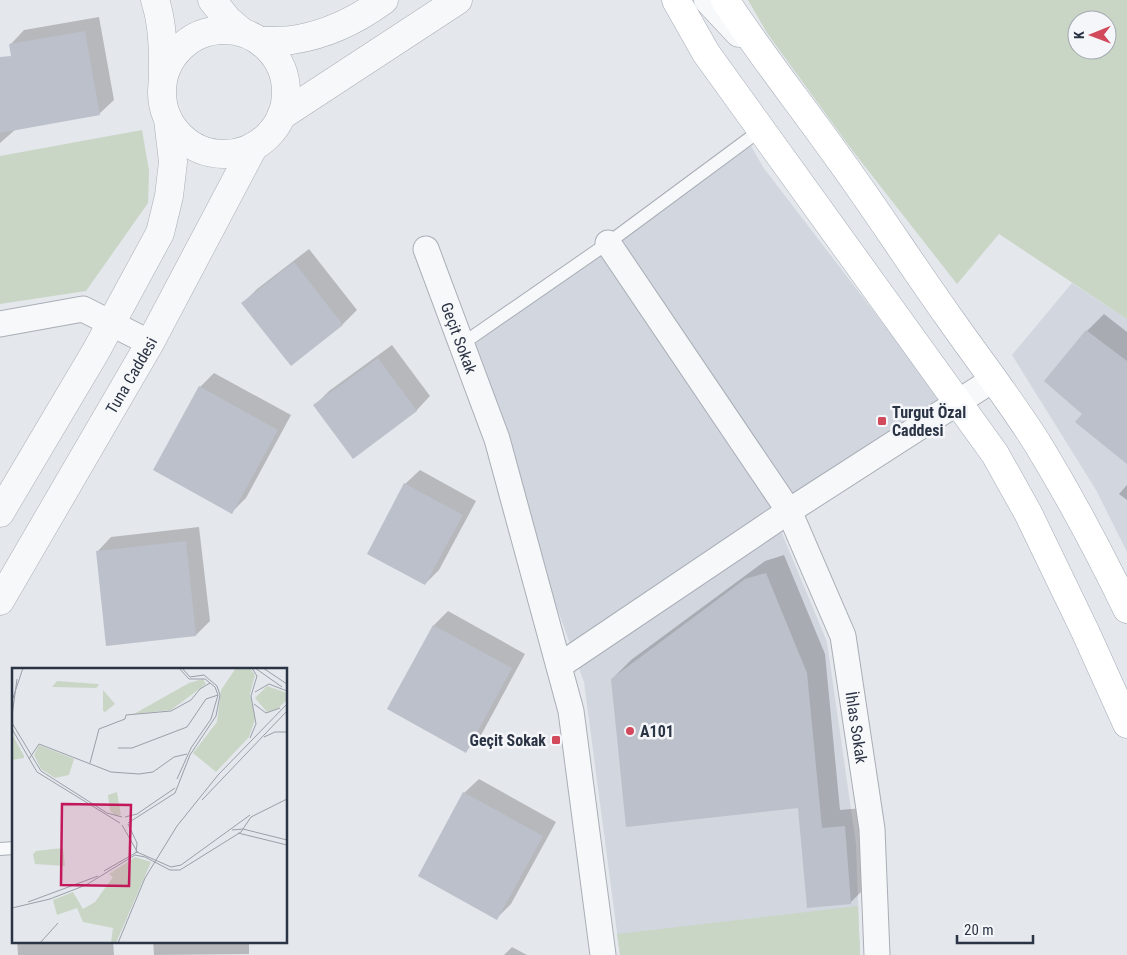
<svg xmlns="http://www.w3.org/2000/svg" width="1127" height="955" font-family="'Roboto Condensed',sans-serif">
	<style>
		.built { fill: #d2d6de }
		.green { fill: #c9d6c5; fill-rule: evenodd }
		.shadow { fill: #0003 }
		.building { fill: #bbc0ca }
		.lines { fill: none; stroke-linecap: round; stroke-linejoin: round }
		.service-casing { stroke: #a9aeb7; stroke-width: 14 }
		.minor-casing { stroke: #a9aeb7; stroke-width: 27 }
		.tertiary-casing { stroke: #a9aeb7; stroke-width: 29 }
		.primary-casing { stroke: #a3abb8; stroke-width: 29 }
		.service { stroke: #f7f8fa; stroke-width: 12 }
		.minor { stroke: #f7f8fa; stroke-width: 25 }
		.tertiary { stroke: #f7f8fa; stroke-width: 28 }
		.primary { stroke: #fff; stroke-width: 28 }
		.poi-dot { fill: #d1495b; stroke: #f4f6f9; stroke-width: 2 }
		.labels { text-anchor: middle; dominant-baseline: central; stroke-width: 5; stroke-linejoin: round; paint-order: stroke }
		.street-label { font-size: 16px; fill: #2b3445; stroke: #f4f6f9 }
		.poi-label { font-size: 16px; font-weight: bold; fill: #2b3445; stroke: #f4f6f9; text-anchor: start }
		.inset-road { fill: none; stroke: #9a9fa9; stroke-width: 1 }
		.view { fill: #c2185b; fill-opacity: 0.15; stroke: #c2185b; stroke-width: 2.5 }
		.inset-edge { fill: none; stroke: #2b3445; stroke-width: 2.5 }
	</style>
	<rect width="100%" height="100%" fill="#e4e7ec"/>
	<!-- built -->
	<g class="built">
		<path d="M751 146 763 167 940 398 887 455 781 531 827 642 856 844 860 955H620L584 682 459 340Z"/>
		<path d="M1072 283 1127 319V552L1096 490 1012 355Z"/>
	</g>
	<!-- green -->
	<g class="green">
		<path d="M748 0H1127V319L999 234 957 284 852 150 767 33ZM1077 20H1107V50H1077Z"/>
		<path d="M142 130 149 171 148 203 86 291 0 304V156Z"/>
		<path d="M858 906 860 955H620L617 934Z"/>
	</g>
	<!-- shadow -->
	<g class="shadow">
		<path d="M99 17 114 100 99 114 16 129 0 143V84L17 81 10 45 24 30Z"/>
		<path d="M309 249 357 310 343 324 291 364 243 303 257 289Z"/>
		<path d="M1104 314 1127 332V463L1084 414 1087 331Z"/>
		<path d="M392 345 430 396 416 411 315 405 329 391Z"/>
		<path d="M214 373 291 415 246 498 232 512 200 387Z"/>
		<path d="M420 470 476 501 439 570 425 584 405 484Z"/>
		<path d="M1127 485V500L1119 494Z"/>
		<path d="M199 527 210 621 196 635 97 552 111 537Z"/>
		<path d="M784 555 825 654 840 810 863 808 869 884 851 902 808 906 799 807 612 679 631 660 765 561Z"/>
		<path d="M448 611 525 654 480 737 466 751 388 708 434 625Z"/>
		<path d="M479 779 556 822 511 904 497 918 464 793Z"/>
		<path d="M17 941H113L114 955H18Z"/>
		<path d="M153 941H249V954L154 955Z"/>
		<path d="M512 947 527 955H504Z"/>
	</g>
	<!-- building -->
	<g class="building">
		<path d="M85 31 100 115 0 133V57L11 56 9 44Z"/>
		<path d="M294 262 343 325 291 366 241 303Z"/>
		<path d="M1086 330 1127 361V464L1075 422 1082 414 1044 381Z"/>
		<path d="M378 358 417 411 353 459 313 405Z"/>
		<path d="M199 386 278 430 232 514 153 470Z"/>
		<path d="M404 483 463 515 425 585 367 554Z"/>
		<path d="M186 541 196 636 106 646 96 551Z"/>
		<path d="M766 573 807 673 822 828 845 826 851 904 807 908 798 808 626 827 611 679 745 579Z"/>
		<path d="M433 625 512 668 466 753 387 709Z"/>
		<path d="M463 792 543 836 497 920 418 876Z"/>
	</g>
	<g class="lines">
		<!-- service casing -->
		<g class="service-casing">
			<g id="service">
				<path d="M462 344 608 243 762 129"/>
				<path d="M0 849 14 848"/>
			</g>
		</g>
		<!-- minor casing -->
		<g class="minor-casing">
			<g id="minor">
				<path id="s1" d="M608 243 789 511 843 636 872 829 877 955"/>
				<path id="s2" d="M426 249 497 439 571 711 603 955"/>
				<path d="M0 324 83 309 150 343"/>
				<path d="M559 666 789 511 994 379"/>
			</g>
		</g>
		<!-- tertiary casing -->
		<g class="tertiary-casing">
			<g id="tertiary">
				<path d="M155 0C163 24 163 50 163 75"/>
				<path d="M212 0 228 20 242 32"/>
				<path d="M708 0 739 33"/>
				<circle cx="224" cy="92" r="62"/>
				<path d="M261 41C271 41 282 41 292 40 325 35 357 20 384 0"/>
				<path d="M281 116 458 0"/>
				<path d="M0 513 96 351 160 233 169 196 173 162 168 119"/>
				<path id="s3" d="M0 601 150 343 254 146"/>
			</g>
		</g>
		<!-- primary casing -->
		<g class="primary-casing">
			<g id="primary">
				<path d="M676 0 706 53 995 454 1028 513 1085 631 1127 724"/>
				<path d="M725 0C761 55 802 106 840 160 877 211 911 264 948 316 978 359 1011 401 1039 446 1071 499 1100 553 1127 609"/>
			</g>
		</g>
		<!-- service -->
		<use href="#service" class="service"/>
		<!-- minor -->
		<use href="#minor" class="minor"/>
		<!-- tertiary -->
		<use href="#tertiary" class="tertiary"/>
		<!-- primary -->
		<use href="#primary" class="primary"/>
	</g>
	<!-- markers -->
	<g class="poi-dot">
		<rect x="877" y="416" width="10" height="10" rx="2.5"/>
		<circle cx="630" cy="731" r="5"/>
		<rect x="551" y="735" width="10" height="10" rx="2.5"/>
	</g>
	<g class="labels">
		<!-- street labels -->
		<g class="street-label">
			<text stroke="none"><textPath href="#s2" startOffset="95">Geçit Sokak</textPath></text>
			<text stroke="none"><textPath href="#s3" startOffset="261">Tuna Caddesi</textPath></text>
			<text stroke="none"><textPath href="#s1" startOffset="552">İhlas Sokak</textPath></text>
		</g>
		<!-- poi labels -->
		<g class="poi-label">
			<text x="892" y="412">Turgut Özal<tspan x="892" dy="18">Caddesi</tspan></text>
			<text x="640" y="731">A101</text>
			<text x="546" y="740" text-anchor="end">Geçit Sokak</text>
		</g>
	</g>
	<!-- overview -->
	<g transform="translate(12 668)">
		<rect width="275" height="275" fill="#e4e7ec"/>
		<path d="M224 0H238L243 7 238 26 243 51 237 69 204 104 181 85 205 54 209 22ZM191 11 194 16 159 42 122 46 177 15ZM45 13 86 16 87 17 84 20 40 19ZM255 18 275 25V32L265 41 255 44 243 30ZM91 22 103 36 93 44 91 43ZM0 66 12 88V90L0 92ZM27 77 62 91 57 107 43 110 29 101 22 87ZM105 124 109 147 104 148 98 143 96 127ZM51 180 53 198 23 196 21 186 24 183ZM123 189 139 194 104 275H99L101 260 71 254 65 240 45 247 41 232 61 224 71 241 83 234 101 209 97 206Z" fill="#c9d6c5"/>
		<path class="inset-road" d="M243 0 270 19M251 0 275 16M243 24 257 16 275 23M1 30 11 0M242 36 254 45 268 40M0 48 5 11M0 55 29 103 95 145 110 149M0 61 25 104 108 155M252 69 263 64H275M238 70 244 56 239 28 245 8 240 0M106 80H120L175 59 194 31 206 27M17 91 27 76 99 104 127 106 141 104 162 89 175 86M78 95 87 61 113 51 114 47 159 43 179 32 188 21 198 15M165 111 179 80 199 51 206 27 203 19 193 11H177L167 0M190 132 275 43M113 149 125 146 163 120M116 155 163 125 178 87 204 48 208 27 205 18 192 7 178 9 170 0M116 156 125 175 124 185M110 157 126 185M220 162 231 161 275 172M226 165 275 177M92 203 125 184 159 199 169 197 238 147M16 234 86 208M0 240 38 231 74 217 123 187 133 189 158 202H168L229 164 239 149 275 131M28 275 46 255M106 275 133 210 165 158 206 107 275 36"/>
		<path class="view" d="M50 136 119 137 117 218 49 217Z"/>
		<rect width="275" height="275" class="inset-edge"/>
	</g>
	<!-- north arrow -->
	<g transform="translate(1092 35) rotate(269)"><circle r="24" fill="#f4f6f9" stroke="#a4a8b1"/>
	<path d="M0-4L9 19L0 12L-9 19Z" fill="#d1495b"/>
	<text y="-8" font-size="14" font-weight="bold" text-anchor="middle" fill="#2b3445">K</text>
	</g>
	<!-- scale -->
	<path d="M957 935v8h76v-8" fill="none" stroke="#2b3445" stroke-width="2.5"/>
	<text x="964" y="935" font-size="15" fill="#2b3445" stroke="#f4f6f9" stroke-width="4" paint-order="stroke">20 m</text>
</svg>
